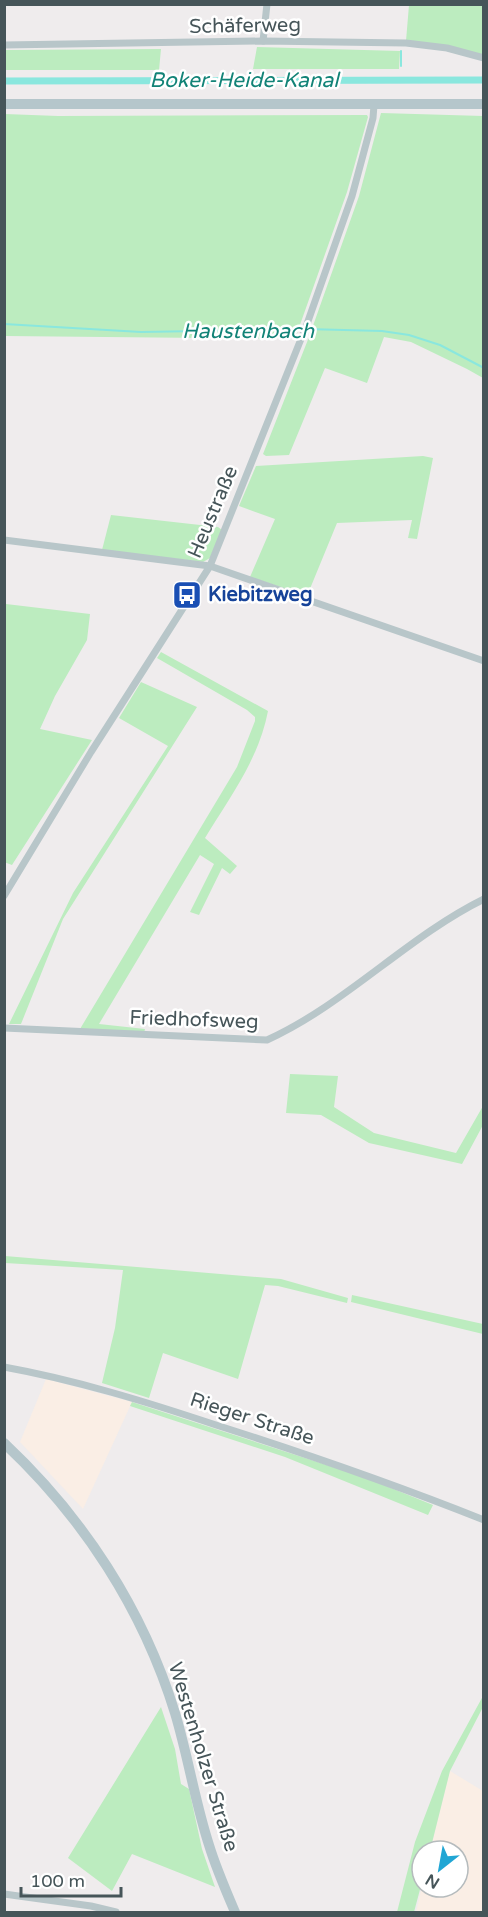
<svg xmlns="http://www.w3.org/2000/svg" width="488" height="1917" font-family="'Varela Round',sans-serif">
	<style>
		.commercial { fill: #faeee5 }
		.green { fill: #bcecbf }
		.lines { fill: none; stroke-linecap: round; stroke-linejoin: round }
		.stream { stroke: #8ae7de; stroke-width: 2 }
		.canal { stroke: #8ae7de; stroke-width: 7 }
		.minor { stroke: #b8c6c9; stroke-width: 7 }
		.secondary { stroke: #b5c6cb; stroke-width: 10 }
		.labels { text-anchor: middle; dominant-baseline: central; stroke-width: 5; stroke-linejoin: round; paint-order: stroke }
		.street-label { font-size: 20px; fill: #465559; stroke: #fff }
		.transit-label { font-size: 20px; font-weight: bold; fill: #164399; stroke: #fff; text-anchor: start }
		.water-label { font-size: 21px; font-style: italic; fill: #128377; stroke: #fff }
	</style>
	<rect width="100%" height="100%" fill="#efeced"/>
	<!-- commercial -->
	<g class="commercial">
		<path d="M46 1379 132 1402 83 1509 20 1442Z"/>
		<path d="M450 1771 483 1791V1912H416L422 1886 458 1887V1851H430Z"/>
	</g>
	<!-- green -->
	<g class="green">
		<path d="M409 5H483V55L406 41Z"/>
		<path d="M257 47 400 51 399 69H253Z"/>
		<path d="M161 49 159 70H5V50Z"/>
		<path d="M381 113 483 116V378L467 369 411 342 384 337 367 383 325 368 289 455 266 456 263 454 309 337 359 196Z"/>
		<path d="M5 114 58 116 367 115 368 117 347 192 295 339 5 336Z"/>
		<path d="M423 456 433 458 417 539 408 538 412 520 337 523 307 596 250 577 275 519 239 506 256 466Z"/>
		<path d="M111 515 218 527 222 530 210 558 203 562 102 550Z"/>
		<path d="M6 604 90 614 87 640 55 696 40 729 92 740 12 865 4 862Z"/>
		<path d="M161 652 268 711C259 759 230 797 205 838L237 866 230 874 222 868 199 915 190 912 214 864 200 855 99 1024 145 1029 144 1033 80 1029 237 767 255 721V717L247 710 157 658Z"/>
		<path d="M141 682 197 707 63 919 21 1024H9L73 893 168 746 119 718Z"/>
		<path d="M290 1074 338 1076 334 1107 374 1133 456 1153 483 1106V1125L462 1164 369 1143 321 1115 286 1113Z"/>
		<path d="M5 1256 281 1279 348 1298 347 1303 278 1286 265 1285 238 1379 163 1353 149 1398 102 1383 115 1328 123 1270 5 1263Z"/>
		<path d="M352 1295 483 1324V1334L351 1302Z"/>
		<path d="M132 1402 364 1477 433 1505 428 1515 285 1457 130 1406Z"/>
		<path d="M483 1696V1707L450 1771 430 1851H422V1882L414 1912H397L415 1842 442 1771Z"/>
		<path d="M161 1707 175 1749 181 1784 189 1789 202 1849 215 1887 132 1854 112 1891 68 1858Z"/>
	</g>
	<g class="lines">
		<!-- stream -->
		<g class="stream">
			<path d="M401 66V51"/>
			<path d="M4 324 141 332 306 329 382 331 409 335 440 345 484 368"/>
		</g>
		<!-- canal -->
		<path class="canal" d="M4 81 484 80"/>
		<!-- minor -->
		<g class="minor">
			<path d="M263 41 267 4"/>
			<path d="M4 45 263 41 406 43 447 48 484 58"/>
			<path d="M4 540 210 566 484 661"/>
			<path d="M4 896 91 752 210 566 307 324 352 196 373 118 374 105"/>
			<path d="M4 1028 267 1040C346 1004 407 937 484 899"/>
			<path d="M4 1367C76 1380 147 1402 216 1425 307 1454 396 1485 484 1520"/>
			<path d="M4 1894 91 1906 116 1912"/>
		</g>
		<!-- secondary -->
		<g class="secondary">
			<path d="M4 104H484"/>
			<path d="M4 1443C83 1517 143 1609 175 1713 188 1756 195 1802 209 1845 216 1868 226 1891 235 1912"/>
		</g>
	</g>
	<!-- icons -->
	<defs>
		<g id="bus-square" transform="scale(1.5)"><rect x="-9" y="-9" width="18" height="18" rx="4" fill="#1a4fb4" stroke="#fff"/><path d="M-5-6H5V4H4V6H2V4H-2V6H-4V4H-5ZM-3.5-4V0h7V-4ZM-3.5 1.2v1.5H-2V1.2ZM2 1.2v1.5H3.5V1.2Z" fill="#fff"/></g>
	</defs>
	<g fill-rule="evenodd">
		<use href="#bus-square" x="187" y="595"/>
	</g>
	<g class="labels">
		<!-- street labels -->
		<g class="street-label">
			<text transform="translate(245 26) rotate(-1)">Schäferweg</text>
			<text transform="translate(213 512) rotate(-67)">Heustraße</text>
			<text transform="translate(194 1020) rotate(2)">Friedhofsweg</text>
			<text transform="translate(252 1419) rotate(18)">Rieger Straße</text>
			<text transform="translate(203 1757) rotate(73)">Westenholzer Straße</text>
		</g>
		<!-- transit labels -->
		<g class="transit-label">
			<text x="208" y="595">Kiebitzweg</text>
		</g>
		<!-- water labels -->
		<g class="water-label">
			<text x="244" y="80">Boker-Heide-Kanal</text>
			<text x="248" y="331">Haustenbach</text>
		</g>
	</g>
	<!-- border -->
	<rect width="488" height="1917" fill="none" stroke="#465559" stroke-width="12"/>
	<!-- north arrow -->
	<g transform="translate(440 1869) rotate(211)"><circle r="28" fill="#ffffff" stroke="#b5bbbd" stroke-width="1.5"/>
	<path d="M0-4.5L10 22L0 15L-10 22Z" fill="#21a6d4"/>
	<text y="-9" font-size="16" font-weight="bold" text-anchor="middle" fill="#465559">N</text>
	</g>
	<!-- scale -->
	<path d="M21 1887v9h100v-9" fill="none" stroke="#465559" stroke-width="3"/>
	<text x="30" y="1887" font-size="18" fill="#465559" stroke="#ffffff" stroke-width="4.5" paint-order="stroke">100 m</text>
</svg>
